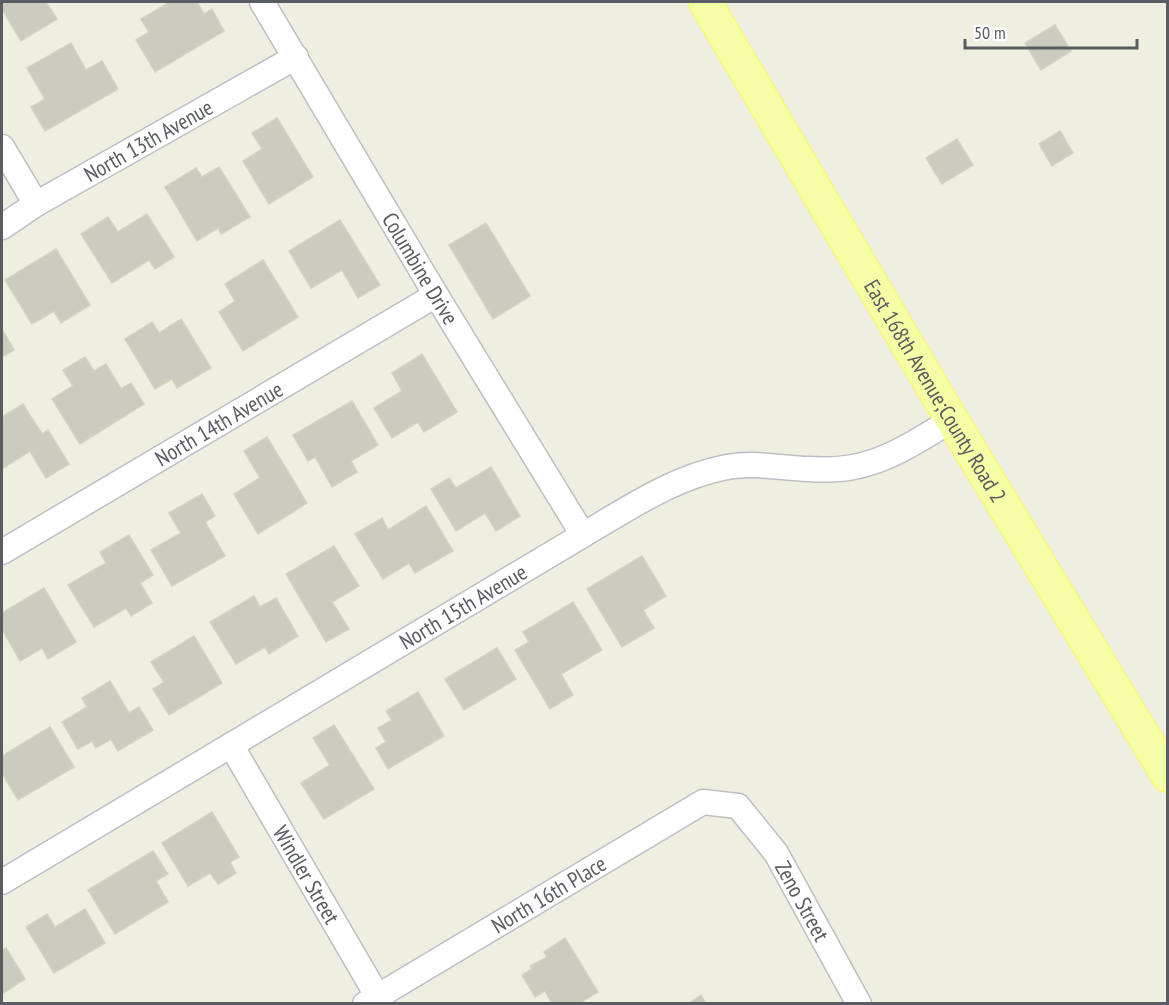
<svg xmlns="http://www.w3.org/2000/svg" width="1169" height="1005" font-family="'PT Sans Narrow',sans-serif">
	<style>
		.building { fill: #cccbc0; stroke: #d3d3bf; stroke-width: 1.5 }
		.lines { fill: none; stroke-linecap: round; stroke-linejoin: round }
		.minor-casing { stroke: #bebfc6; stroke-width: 27 }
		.major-casing { stroke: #fdfc4c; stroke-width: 34 }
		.minor { stroke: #fff; stroke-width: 24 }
		.major { stroke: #f5ffa6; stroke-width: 32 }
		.labels { text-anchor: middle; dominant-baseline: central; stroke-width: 5; stroke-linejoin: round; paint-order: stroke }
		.street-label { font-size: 22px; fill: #5a5c64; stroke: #fff }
	</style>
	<rect width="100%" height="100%" fill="#eeeee1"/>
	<!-- building -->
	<g class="building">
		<path d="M2 2H46L57 19 21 41 2 9Z"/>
		<path d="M170 2H197L204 14 212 9 224 31 155 72 136 40 149 32 141 19Z"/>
		<path d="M1055 25 1071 51 1041 70 1025 43Z"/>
		<path d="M71 43 86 70 102 61 118 89 45 131 31 107 45 99 27 68Z"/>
		<path d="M277 118 313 177 269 204 243 161 262 149 252 133Z"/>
		<path d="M1060 131 1073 153 1052 166 1039 144Z"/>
		<path d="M957 139 973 165 942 184 926 158Z"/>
		<path d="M219 167 250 217 221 234 218 228 197 241 165 187 196 168 202 177Z"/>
		<path d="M147 214 174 257 155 269 149 260 112 283 81 234 108 217 118 232Z"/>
		<path d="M340 220 380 285 358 298 342 270 311 288 289 251Z"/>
		<path d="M486 223 530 296 493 319 449 245Z"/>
		<path d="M56 249 90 305 61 323 54 311 32 324 5 280Z"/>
		<path d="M263 260 298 317 243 351 219 312 235 301 225 284Z"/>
		<path d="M181 319 211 368 177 388 172 379 155 389 125 339 152 322 159 333Z"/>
		<path d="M2 329 14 350 2 357Z"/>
		<path d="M422 354 457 412 424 432 418 422 392 438 374 408 402 391 392 373Z"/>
		<path d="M85 357 94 371 106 364 121 389 131 383 144 404 80 444 52 399 73 386 63 370Z"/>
		<path d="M352 401 378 445 351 461 357 472 332 487 315 457 308 461 293 435Z"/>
		<path d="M23 404 42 434 48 430 69 464 46 478 30 451 2 469V417Z"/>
		<path d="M267 437 307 503 258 534 234 494 260 478 244 451Z"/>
		<path d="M491 467 520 516 496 531 485 513 456 531 431 489 449 478 456 488Z"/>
		<path d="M202 494 215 516 205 522 225 556 172 586 151 550 181 533 169 513Z"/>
		<path d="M426 506 453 551 415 573 409 563 383 579 355 534 382 518 388 530Z"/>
		<path d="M129 535 153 575 140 583 152 603 131 616 126 608 94 627 68 585 106 563 100 552Z"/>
		<path d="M334 546 359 586 332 602 349 629 326 642 286 574Z"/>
		<path d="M642 556 666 596 643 610 654 628 622 647 587 589Z"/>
		<path d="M44 588 76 642 48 659 42 648 20 661 2 629V613Z"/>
		<path d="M254 596 260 607 276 598 298 636 269 654 265 647 236 664 210 622Z"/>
		<path d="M573 602 602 650 561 674 573 695 550 709 515 650 529 642 523 632Z"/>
		<path d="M194 636 222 683 169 715 153 689 164 682 151 662Z"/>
		<path d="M497 648 516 679 464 710 445 679Z"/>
		<path d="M110 681 129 713 139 707 153 730 118 751 111 739 96 748 92 741 78 749 62 722 87 707 82 698Z"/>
		<path d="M418 692 444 736 388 769 376 748 386 742 378 728 392 720 386 711Z"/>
		<path d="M334 725 374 789 324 819 301 783 330 765 313 738Z"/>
		<path d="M50 727 74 767 18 800 2 773V756Z"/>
		<path d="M212 812 239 857 230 862 236 873 218 884 210 873 188 886 162 843Z"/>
		<path d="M153 851 168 874 156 881 168 902 115 934 88 890Z"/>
		<path d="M85 909 105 943 54 973 26 927 47 914 55 927Z"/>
		<path d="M565 938 598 992 578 1004H552L545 991 535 997 522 975 532 969 530 966 547 957 544 952Z"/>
		<path d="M6 948 25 979 2 994V950Z"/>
		<path d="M701 995 706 1004H688Z"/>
	</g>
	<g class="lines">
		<!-- minor casing -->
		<g class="minor-casing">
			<g id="minor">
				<path id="s1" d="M262 2 436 295 583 535"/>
				<path d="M2 147 36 204"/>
				<path id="s2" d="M2 227 36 204 296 57"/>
				<path id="s3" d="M2 552 436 295"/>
				<path id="s4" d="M231 745 382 1004"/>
				<path id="s5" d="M2 882 583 535C629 508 674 477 727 467 754 462 781 468 808 469 825 470 842 470 858 466 892 459 923 437 952 420"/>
				<path id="s6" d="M365 1004 703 802 738 806 776 853 859 1004"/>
			</g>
		</g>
		<!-- major casing -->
		<g class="major-casing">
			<g id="major">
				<path id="s7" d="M705 2 952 420 1168 776"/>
			</g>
		</g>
		<!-- minor -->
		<use href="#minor" class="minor"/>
		<!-- major -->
		<use href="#major" class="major"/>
	</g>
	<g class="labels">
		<!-- street labels -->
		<g class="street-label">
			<text stroke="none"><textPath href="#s2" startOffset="170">North 13th Avenue</textPath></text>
			<text stroke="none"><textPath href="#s1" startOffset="310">Columbine Drive</textPath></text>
			<text stroke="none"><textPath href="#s7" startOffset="452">East 168th Avenue;County Road 2</textPath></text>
			<text stroke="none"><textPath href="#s3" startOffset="252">North 14th Avenue</textPath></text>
			<text stroke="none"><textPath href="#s5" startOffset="537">North 15th Avenue</textPath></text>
			<text stroke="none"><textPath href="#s4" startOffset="150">Windler Street</textPath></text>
			<text stroke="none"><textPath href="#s6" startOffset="214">North 16th Place</textPath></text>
			<text stroke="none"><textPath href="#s6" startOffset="544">Zeno Street</textPath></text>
		</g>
	</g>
	<!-- border -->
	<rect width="1169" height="1005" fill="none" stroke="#5a5c64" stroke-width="6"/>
	<!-- scale -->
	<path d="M965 39v9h172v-9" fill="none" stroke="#5a5c64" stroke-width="3"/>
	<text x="974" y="39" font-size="18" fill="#5a5c64" stroke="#ffffff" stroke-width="4.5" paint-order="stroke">50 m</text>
</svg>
